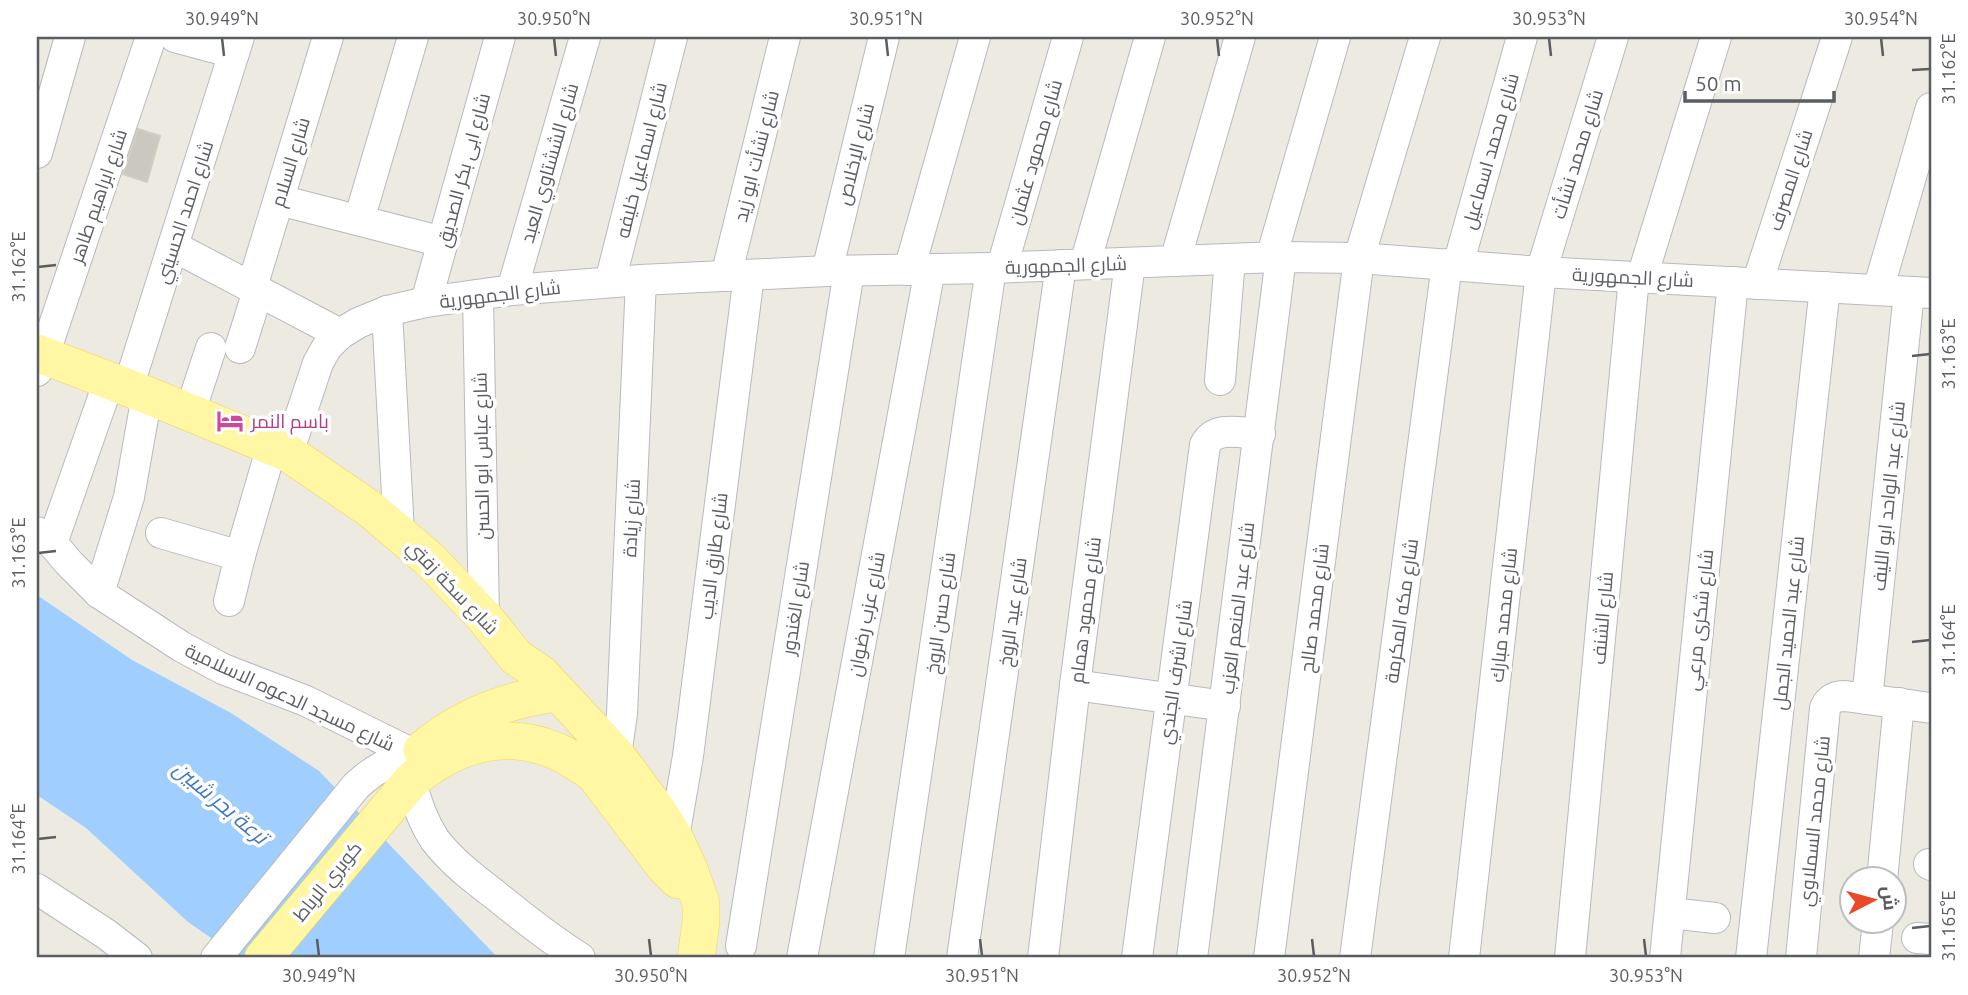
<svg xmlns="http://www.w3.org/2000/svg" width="1968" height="995" font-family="Ubuntu,Cairo,sans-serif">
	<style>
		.water { fill: #9fceff }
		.building { fill: #cac8c0; stroke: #d2cdc0; stroke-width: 2 }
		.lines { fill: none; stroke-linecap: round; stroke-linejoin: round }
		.minor-casing { stroke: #b7b9be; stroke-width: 32 }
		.major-casing { stroke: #f3d354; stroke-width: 38 }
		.minor { stroke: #fff; stroke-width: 30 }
		.major { stroke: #fff7a4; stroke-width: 37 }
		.ticks { fill: none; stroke: #5a5d62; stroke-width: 2.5 }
		.labels { text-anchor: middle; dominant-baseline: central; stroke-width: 7; stroke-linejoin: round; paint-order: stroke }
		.street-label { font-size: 19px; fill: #5a5d62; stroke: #fff }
		.hotel-label { font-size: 19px; fill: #b23c85; stroke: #fff; text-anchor: start }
		.water-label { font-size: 21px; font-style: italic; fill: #4076c4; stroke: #fff }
		.neatline { fill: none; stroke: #5a5d62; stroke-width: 2.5 }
		.ticks-label { font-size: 18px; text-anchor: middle; fill: #5a5d62 }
	</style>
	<rect width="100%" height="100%" fill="#edebe1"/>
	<!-- water -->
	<path class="water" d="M37 595 132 660 231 713 319 771 498 958H240L188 922 86 828 37 795Z"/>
	<!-- building -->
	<path class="building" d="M138 129 160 136 147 182 123 174Z"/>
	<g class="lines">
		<!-- minor casing -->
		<g class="minor-casing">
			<g id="minor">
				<path d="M175 37 234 53"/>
				<path d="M37 153 70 37"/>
				<path d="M279 200 443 242"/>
				<path d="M359 220 413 37"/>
				<path d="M173 246 340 334"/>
				<path d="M1271 258 1335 37"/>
				<path d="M1175 261 1240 37"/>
				<path d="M1085 264 1150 37"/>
				<path d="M1458 265 1522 37"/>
				<path d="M1002 267 1068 37"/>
				<path d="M909 270 975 37"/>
				<path d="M827 271 884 37"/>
				<path d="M726 276 785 37"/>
				<path d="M1642 277 1716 37"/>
				<path d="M610 282 672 37"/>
				<path d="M1757 284 1837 37"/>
				<path d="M252 287 328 37"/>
				<path d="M512 290 585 37"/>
				<path d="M1878 290 1931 108"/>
				<path d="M478 295 484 617"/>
				<path d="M426 302 500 37"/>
				<path d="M387 311 399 532"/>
				<path d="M240 348 258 291"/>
				<path d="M37 371 44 355 151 37"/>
				<path d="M1220 380 1230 259"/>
				<path d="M128 388 239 37"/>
				<path d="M190 412 211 348"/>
				<path d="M288 453 318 363 327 347 340 334 358 323 387 311 426 302 512 290 641 280 827 271 991 268 1281 257 1359 258 1541 272 1931 293"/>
				<path d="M37 532 52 543 69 563 99 593 182 647 223 669 306 701 415 755"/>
				<path d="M161 533 240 556"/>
				<path d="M52 543 109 381"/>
				<path d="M99 593 129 497 147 395"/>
				<path d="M229 601 240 556 272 446"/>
				<path d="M1075 685 1225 706"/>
				<path d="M1867 699 1909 292"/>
				<path d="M616 755 622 714 641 280"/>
				<path d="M411 781C416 802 423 822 435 840 451 861 473 878 494 894 522 917 550 939 580 958"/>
				<path d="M674 837 688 756 749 275"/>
				<path d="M1929 864 1931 865"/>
				<path d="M1882 880 1899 703"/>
				<path d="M37 889 106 934 137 958"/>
				<path d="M1670 913 1715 918"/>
				<path d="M1917 938 1931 939"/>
				<path d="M741 946 849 271"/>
				<path d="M216 958 356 786C374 769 391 760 415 755"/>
				<path d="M802 958 930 269"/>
				<path d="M889 958 991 268"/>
				<path d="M962 958 1061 265"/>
				<path d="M1043 958 1075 685 1130 263"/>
				<path d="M1137 958 1205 445C1215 425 1241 433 1260 434"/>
				<path d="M1192 958 1281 257"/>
				<path d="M1269 958 1359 258 1425 37"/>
				<path d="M1355 958 1447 264"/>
				<path d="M1464 958 1541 272 1613 37"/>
				<path d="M1570 958 1634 277"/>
				<path d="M1665 958 1733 282"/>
				<path d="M1751 958 1825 287"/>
				<path d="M1801 958 1825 708C1829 699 1835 696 1845 696L1931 708"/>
				<path d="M1874 958 1878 922"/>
			</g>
		</g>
		<!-- major casing -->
		<g class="major-casing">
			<g id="major">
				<path d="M37 353 147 395 288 453 370 509 429 559 484 617 516 657 541 674 594 731 616 755 658 811 674 837 689 869 701 903V922L696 958"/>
				<path d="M422 750C461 717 508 699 558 693"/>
				<path d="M582 758 665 867 678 880"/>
				<path d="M263 958 411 781C452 746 503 728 556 751 571 757 584 767 597 776"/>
			</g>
		</g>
		<!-- minor -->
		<use href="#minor" class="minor"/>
		<!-- major -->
		<use href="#major" class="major"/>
	</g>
	<!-- ticks -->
	<path class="ticks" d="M222 38 224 56M554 38 556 56M886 38 888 56M1217 38 1219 56M1549 38 1551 56M1881 38 1883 56M1912 70 1930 69M38 267 56 265M1912 356 1930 354M38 553 56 551M1912 642 1930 640M38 839 56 837M1912 928 1930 926M317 939 319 956M649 939 651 956M980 939 982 956M1312 939 1314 956M1644 939 1646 956"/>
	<!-- icons -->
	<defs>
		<g id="hotel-bare" transform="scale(2.1)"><path d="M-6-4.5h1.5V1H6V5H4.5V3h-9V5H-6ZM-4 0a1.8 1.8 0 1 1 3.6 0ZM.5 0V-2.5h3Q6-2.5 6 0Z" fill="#d1479c" stroke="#fff" stroke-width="2.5" paint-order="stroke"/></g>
	</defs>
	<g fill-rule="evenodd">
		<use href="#hotel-bare" x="230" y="421"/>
	</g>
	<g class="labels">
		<!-- street labels -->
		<g class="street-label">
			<text transform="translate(1490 151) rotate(-74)">شارع محمد اسماعيل</text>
			<text transform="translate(1035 152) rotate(-74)">شارع محمود عثمان</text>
			<text transform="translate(855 154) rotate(-76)">شارع الإخلاص</text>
			<text transform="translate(1577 154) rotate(-73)">شارع محمد نشأت</text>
			<text transform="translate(756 156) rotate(-76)">شارع نشأت ابو زيد</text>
			<text transform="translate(641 160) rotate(-76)">شارع اسماعيل خليفه</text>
			<text transform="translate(290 162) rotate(-73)">شارع السلام</text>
			<text transform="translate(549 163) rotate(-74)">شارع الششتاوي العبد</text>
			<text transform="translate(463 170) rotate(-75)">شارع ابى بكر الصديق</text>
			<text transform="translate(1790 180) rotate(-72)">شارع المصرف</text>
			<text transform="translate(98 196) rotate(-71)">شارع ابراهيم طاهر</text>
			<text transform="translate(184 212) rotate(-72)">شارع احمد الحسيني</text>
			<text transform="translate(1066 265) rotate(-2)">شارع الجمهورية</text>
			<text transform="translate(1633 277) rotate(3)">شارع الجمهورية</text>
			<text transform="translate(500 294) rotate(-7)">شارع الجمهورية</text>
			<text transform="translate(481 456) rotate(-91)">شارع عباس ابو الحسن</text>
			<text transform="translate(1888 496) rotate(-84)">شارع عبد الواحد ابو الليف</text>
			<text transform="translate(631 518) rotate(-87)">شارع زيادة</text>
			<text transform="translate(713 556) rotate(-83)">شارع طارق الديب</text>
			<text transform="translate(453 587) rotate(46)">شارع سكة زفتي</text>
			<text transform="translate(795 608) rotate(-81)">شارع الغندور</text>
			<text transform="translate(1237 608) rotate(-83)">شارع عبد المنعم العزب</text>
			<text transform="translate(1314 608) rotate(-83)">شارع محمد صالح</text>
			<text transform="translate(1085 610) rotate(-83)">شارع محمود همام</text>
			<text transform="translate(1401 611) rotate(-82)">شارع مكه المكرمة</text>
			<text transform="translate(1012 612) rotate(-82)">شارع عيد الروخ</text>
			<text transform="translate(940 613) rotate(-82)">شارع حسن الروخ</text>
			<text transform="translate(866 614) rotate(-79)">شارع عزب رضوان</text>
			<text transform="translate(1503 615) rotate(-84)">شارع محمد مبارك</text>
			<text transform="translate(1602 618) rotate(-85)">شارع الشنف</text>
			<text transform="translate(1699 620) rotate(-84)">شارع شكرى مرعي</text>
			<text transform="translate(1788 623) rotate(-84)">شارع عبد الحميد الجمل</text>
			<text transform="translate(1175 672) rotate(-82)">شارع اشرف الجندي</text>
			<text transform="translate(290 697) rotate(25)">شارع مسجد الدعوه الاسلامية</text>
			<text transform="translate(1814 821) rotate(-84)">شارع محمد السملاوي</text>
			<text transform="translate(327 881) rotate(-51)">كوبري الرباط</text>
		</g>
		<!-- hotel labels -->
		<g class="hotel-label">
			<text x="251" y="421">باسم النمر</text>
		</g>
		<!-- water labels -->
		<g class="water-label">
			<text transform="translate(221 802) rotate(40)">ترعة بحر شبين</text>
		</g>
	</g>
	<!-- border -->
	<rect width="1968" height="995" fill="none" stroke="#ffffff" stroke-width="77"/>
	<!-- north arrow -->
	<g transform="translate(1873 900) rotate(84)"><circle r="33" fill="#ffffff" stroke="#bdbec0" stroke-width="2"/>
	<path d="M0-5L12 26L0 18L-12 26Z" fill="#eb4729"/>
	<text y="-10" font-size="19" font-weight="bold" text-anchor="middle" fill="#5a5d62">ش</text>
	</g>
	<!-- scale -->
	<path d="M1685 91v10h149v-10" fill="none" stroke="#5a5d62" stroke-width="3.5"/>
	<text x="1695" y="91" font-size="21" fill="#5a5d62" stroke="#ffffff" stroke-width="5" paint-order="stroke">50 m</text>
	<rect x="38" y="38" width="1892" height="918" class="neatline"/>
	<g class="ticks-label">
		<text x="222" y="25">30.949°N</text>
		<text x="554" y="25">30.950°N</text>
		<text x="886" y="25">30.951°N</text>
		<text x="1217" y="25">30.952°N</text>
		<text x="1549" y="25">30.953°N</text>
		<text x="1881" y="25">30.954°N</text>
		<text transform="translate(1949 69) rotate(-90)" y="6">31.162°E</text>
		<text transform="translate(19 267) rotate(-90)" y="6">31.162°E</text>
		<text transform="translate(1949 354) rotate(-90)" y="6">31.163°E</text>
		<text transform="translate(19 553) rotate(-90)" y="6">31.163°E</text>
		<text transform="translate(1949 640) rotate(-90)" y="6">31.164°E</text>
		<text transform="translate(19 839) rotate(-90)" y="6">31.164°E</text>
		<text transform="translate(1949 926) rotate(-90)" y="6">31.165°E</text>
		<text x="319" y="982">30.949°N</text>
		<text x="651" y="982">30.950°N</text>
		<text x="982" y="982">30.951°N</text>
		<text x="1314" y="982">30.952°N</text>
		<text x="1646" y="982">30.953°N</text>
	</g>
</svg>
